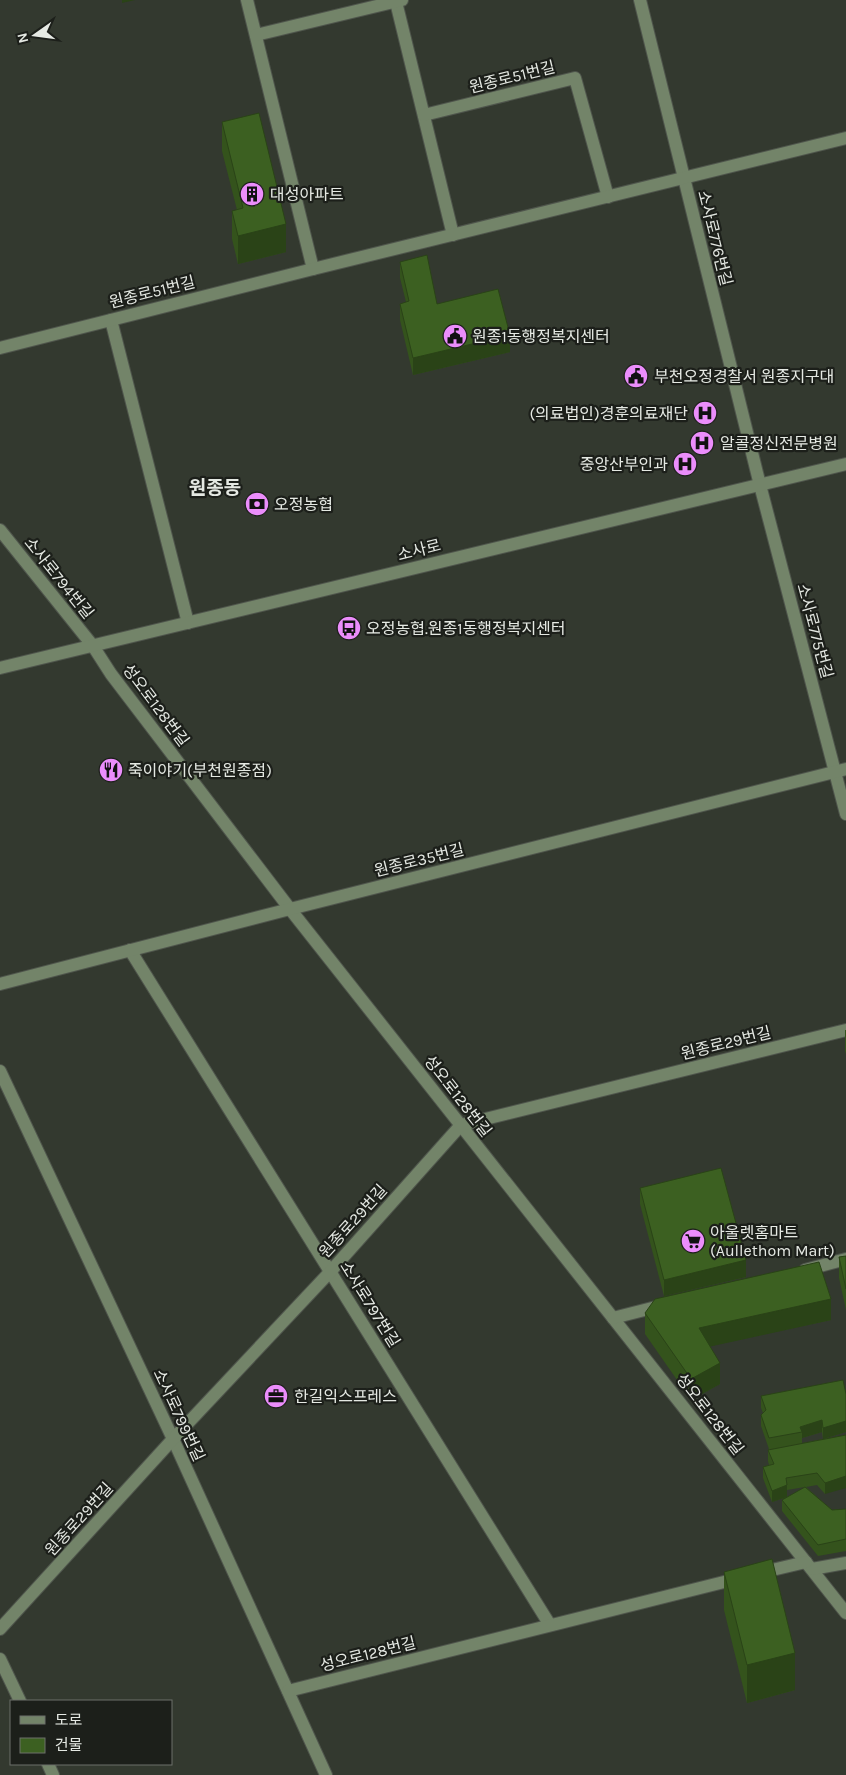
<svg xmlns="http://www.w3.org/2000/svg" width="846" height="1775" font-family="Karla,'Noto Sans KR',sans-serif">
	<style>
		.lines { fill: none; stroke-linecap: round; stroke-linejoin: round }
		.minor-casing { stroke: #4f554c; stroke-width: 14 }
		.minor { stroke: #738469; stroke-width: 12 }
		.wall { fill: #34531c }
		.shaded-wall { fill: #2a4317 }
		.building { fill: #3c6021; stroke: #2a4317 }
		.labels { text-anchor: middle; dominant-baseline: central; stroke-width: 4.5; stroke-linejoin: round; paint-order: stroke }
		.street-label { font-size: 16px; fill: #e5e9e3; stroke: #1c1f1a }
		.poi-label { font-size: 16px; fill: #e5e9e3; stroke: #1c1f1a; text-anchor: start }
		.quarter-label { font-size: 19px; font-weight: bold; fill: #e5e9e3; stroke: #1c1f1a }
	</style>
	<rect width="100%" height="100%" fill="#33392f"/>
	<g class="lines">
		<!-- minor casing -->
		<g class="minor-casing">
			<g id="minor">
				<path d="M247 0 313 269"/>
				<path d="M640 0 760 485 846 814"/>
				<path d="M396 2 453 235"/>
				<path d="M256 35 402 0"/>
				<path d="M424 115 575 78 608 197"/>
				<path d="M111 320 188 623"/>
				<path d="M0 348 313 269 846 138"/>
				<path d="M0 530 93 646 111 674 290 909 846 1613"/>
				<path d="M0 668 846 464"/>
				<path d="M130 950 550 1625"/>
				<path d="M0 984 290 909 846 769"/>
				<path d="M0 1071 173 1439 326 1775"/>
				<path d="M805 1270 846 1259"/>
				<path d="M613 1318 664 1305"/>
				<path d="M812 1569 846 1563"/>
				<path d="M759 1573 806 1562"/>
				<path d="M0 1629 173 1439 330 1272 461 1125 846 1030"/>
				<path d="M0 1659 20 1701"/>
				<path d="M288 1691 740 1578"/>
				<path d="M48 1764 53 1775"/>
			</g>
		</g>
		<!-- minor -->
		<use href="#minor" class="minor"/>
	</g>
	<!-- wall -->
	<g class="wall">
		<path d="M222 122 286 252 238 264 232 239V211L237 210 222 151Z"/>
		<path d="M400 262 437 304 510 352 413 375 400 320V304L406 302 400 278Z"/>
		<path d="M845 1030H846V1054L845 1051Z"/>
		<path d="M640 1188 746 1277 664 1296 640 1204Z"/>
		<path d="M846 1256V1310L839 1278V1257Z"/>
		<path d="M645 1313 831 1320 710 1346 720 1384 691 1400 645 1334Z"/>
		<path d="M846 1394V1432L823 1439 822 1432 802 1438V1443L846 1435 825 1494 817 1485 806 1487 832 1510 846 1509V1551L818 1556 782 1511V1500L805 1487 787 1490V1497L772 1502 763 1478V1467L769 1465 768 1461V1450L769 1449 761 1426V1415L763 1413 761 1408V1396Z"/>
		<path d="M724 1572 795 1690 747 1703 724 1610Z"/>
	</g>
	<!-- shaded-wall -->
	<g class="shaded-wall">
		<path d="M122 0H135L122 3Z"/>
		<path d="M286 224V252L238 264V236Z"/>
		<path d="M510 335V352L413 375V358Z"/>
		<path d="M746 1260V1277L664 1296V1280Z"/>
		<path d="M831 1299V1320L699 1349V1328Z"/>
		<path d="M720 1363V1384L691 1400V1379Z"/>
		<path d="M822 1420V1432L802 1438V1432L800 1427Z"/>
		<path d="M846 1421V1432L823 1439V1428Z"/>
		<path d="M846 1476V1488L825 1494V1483Z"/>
		<path d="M787 1485V1497L772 1502V1491Z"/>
		<path d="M795 1653V1690L747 1703V1665Z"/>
	</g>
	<!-- building -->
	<g class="building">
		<path d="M259 113 286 224 238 236 232 211 243 208 222 122Z"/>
		<path d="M427 255 437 304 498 289 510 335 413 358 400 304 409 301 400 262Z"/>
		<path d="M721 1168 746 1260 664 1280 640 1188Z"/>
		<path d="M846 1256V1289L839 1257Z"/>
		<path d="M819 1262 831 1299 699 1328 720 1363 691 1379 645 1313 655 1299Z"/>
		<path d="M843 1380 846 1394V1421L823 1428 822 1420 800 1427 802 1432 769 1438 761 1415 766 1410 761 1396Z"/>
		<path d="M846 1435V1476L825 1483 817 1473 786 1478 787 1485 772 1491 763 1467 774 1464 768 1450Z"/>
		<path d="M805 1487 832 1510 846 1509V1539L818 1545 782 1500Z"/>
		<path d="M772 1559 795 1653 747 1665 724 1572Z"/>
	</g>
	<!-- icons -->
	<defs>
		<g id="building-disc" transform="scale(1.25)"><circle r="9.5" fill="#eb8dfb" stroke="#1c1f1a"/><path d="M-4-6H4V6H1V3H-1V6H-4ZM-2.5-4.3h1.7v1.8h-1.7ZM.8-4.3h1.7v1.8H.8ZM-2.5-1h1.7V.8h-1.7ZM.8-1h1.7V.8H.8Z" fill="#111"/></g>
		<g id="civic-disc" transform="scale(1.25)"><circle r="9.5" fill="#eb8dfb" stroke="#1c1f1a"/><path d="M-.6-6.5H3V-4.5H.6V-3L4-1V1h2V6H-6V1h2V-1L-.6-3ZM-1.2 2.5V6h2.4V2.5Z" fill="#111"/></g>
		<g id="hospital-disc" transform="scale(1.25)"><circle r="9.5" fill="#eb8dfb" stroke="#1c1f1a"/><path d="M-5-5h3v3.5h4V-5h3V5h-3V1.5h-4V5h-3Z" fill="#111"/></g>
		<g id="bank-disc" transform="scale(1.25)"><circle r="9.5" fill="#eb8dfb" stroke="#1c1f1a"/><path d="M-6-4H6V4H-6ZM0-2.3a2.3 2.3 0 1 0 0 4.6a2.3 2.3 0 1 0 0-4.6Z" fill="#111"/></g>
		<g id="bus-disc" transform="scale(1.25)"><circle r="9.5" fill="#eb8dfb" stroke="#1c1f1a"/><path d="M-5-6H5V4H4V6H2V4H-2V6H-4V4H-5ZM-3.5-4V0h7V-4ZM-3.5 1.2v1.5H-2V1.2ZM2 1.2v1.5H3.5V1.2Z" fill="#111"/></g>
		<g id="restaurant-disc" transform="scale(1.25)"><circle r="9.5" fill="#eb8dfb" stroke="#1c1f1a"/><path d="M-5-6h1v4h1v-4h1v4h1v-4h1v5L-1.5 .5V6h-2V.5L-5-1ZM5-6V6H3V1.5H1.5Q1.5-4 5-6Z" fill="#111"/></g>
		<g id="supermarket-disc" transform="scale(1.25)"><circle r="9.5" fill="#eb8dfb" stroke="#1c1f1a"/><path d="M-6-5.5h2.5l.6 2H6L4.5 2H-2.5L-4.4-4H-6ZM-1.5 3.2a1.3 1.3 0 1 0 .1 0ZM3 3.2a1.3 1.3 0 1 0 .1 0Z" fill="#111"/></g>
		<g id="office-disc" transform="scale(1.25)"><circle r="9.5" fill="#eb8dfb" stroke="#1c1f1a"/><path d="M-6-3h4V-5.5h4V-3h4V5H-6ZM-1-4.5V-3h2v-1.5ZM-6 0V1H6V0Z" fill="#111"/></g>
	</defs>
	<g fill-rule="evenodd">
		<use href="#building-disc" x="252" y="194"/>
		<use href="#civic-disc" x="455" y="336"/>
		<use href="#civic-disc" x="636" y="376"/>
		<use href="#hospital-disc" x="705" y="413"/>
		<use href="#hospital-disc" x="702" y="443"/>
		<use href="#hospital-disc" x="685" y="464"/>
		<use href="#bank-disc" x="257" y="504"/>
		<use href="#bus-disc" x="349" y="628"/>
		<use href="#restaurant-disc" x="111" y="770"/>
		<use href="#supermarket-disc" x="693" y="1241"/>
		<use href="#office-disc" x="276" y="1396"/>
	</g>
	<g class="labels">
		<!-- street labels -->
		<g class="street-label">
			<text transform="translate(512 77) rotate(-14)">원종로51번길</text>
			<text transform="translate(715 238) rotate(76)">소사로776번길</text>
			<text transform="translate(152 292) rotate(-14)">원종로51번길</text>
			<text transform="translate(419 550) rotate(-14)">소사로</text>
			<text transform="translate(59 578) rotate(51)">소사로794번길</text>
			<text transform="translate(815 631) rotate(75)">소사로775번길</text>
			<text transform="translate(156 705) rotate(53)">성오로128번길</text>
			<text transform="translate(419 860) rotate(-14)">원종로35번길</text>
			<text transform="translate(726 1043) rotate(-14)">원종로29번길</text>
			<text transform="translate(458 1096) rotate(52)">성오로128번길</text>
			<text transform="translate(353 1221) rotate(-48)">원종로29번길</text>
			<text transform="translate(370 1304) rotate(58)">소사로797번길</text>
			<text transform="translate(710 1414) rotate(52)">성오로128번길</text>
			<text transform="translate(179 1415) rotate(65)">소사로799번길</text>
			<text transform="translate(79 1519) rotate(-48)">원종로29번길</text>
			<text transform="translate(368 1654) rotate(-14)">성오로128번길</text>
		</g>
		<!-- poi labels -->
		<g class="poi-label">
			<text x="270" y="194">대성아파트</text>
			<text x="472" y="336">원종1동행정복지센터</text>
			<text x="654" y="376">부천오정경찰서 원종지구대</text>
			<text x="688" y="413" text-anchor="end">(의료법인)경훈의료재단</text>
			<text x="720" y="443">알콜정신전문병원</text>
			<text x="668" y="464" text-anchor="end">중앙산부인과</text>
			<text x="274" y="504">오정농협</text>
			<text x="366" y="628">오정농협.원종1동행정복지센터</text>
			<text x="128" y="770">죽이야기(부천원종점)</text>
			<text x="710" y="1232">아울렛홈마트<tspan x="710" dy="18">(Aullethom Mart)</tspan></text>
			<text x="294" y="1396">한길익스프레스</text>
		</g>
		<!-- quarter labels -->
		<g class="quarter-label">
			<text x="215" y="488">원종동</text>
		</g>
	</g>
	<!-- legend -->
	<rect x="10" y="1700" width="162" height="65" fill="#1c1f1a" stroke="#6c706a"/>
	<rect x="20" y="1716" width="25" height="8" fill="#738469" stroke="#6c706a"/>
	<text x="55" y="1725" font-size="15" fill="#e5e9e3">도로</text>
	<rect x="20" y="1738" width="25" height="15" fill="#3c6021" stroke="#6c706a"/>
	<text x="55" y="1750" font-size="15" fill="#e5e9e3">건물</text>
	<!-- north arrow -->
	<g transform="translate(35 35) rotate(256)" stroke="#1c1f1a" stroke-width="4" paint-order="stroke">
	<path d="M0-4L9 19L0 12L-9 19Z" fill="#e5e9e3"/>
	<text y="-8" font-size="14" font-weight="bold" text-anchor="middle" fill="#e5e9e3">N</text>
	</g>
</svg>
